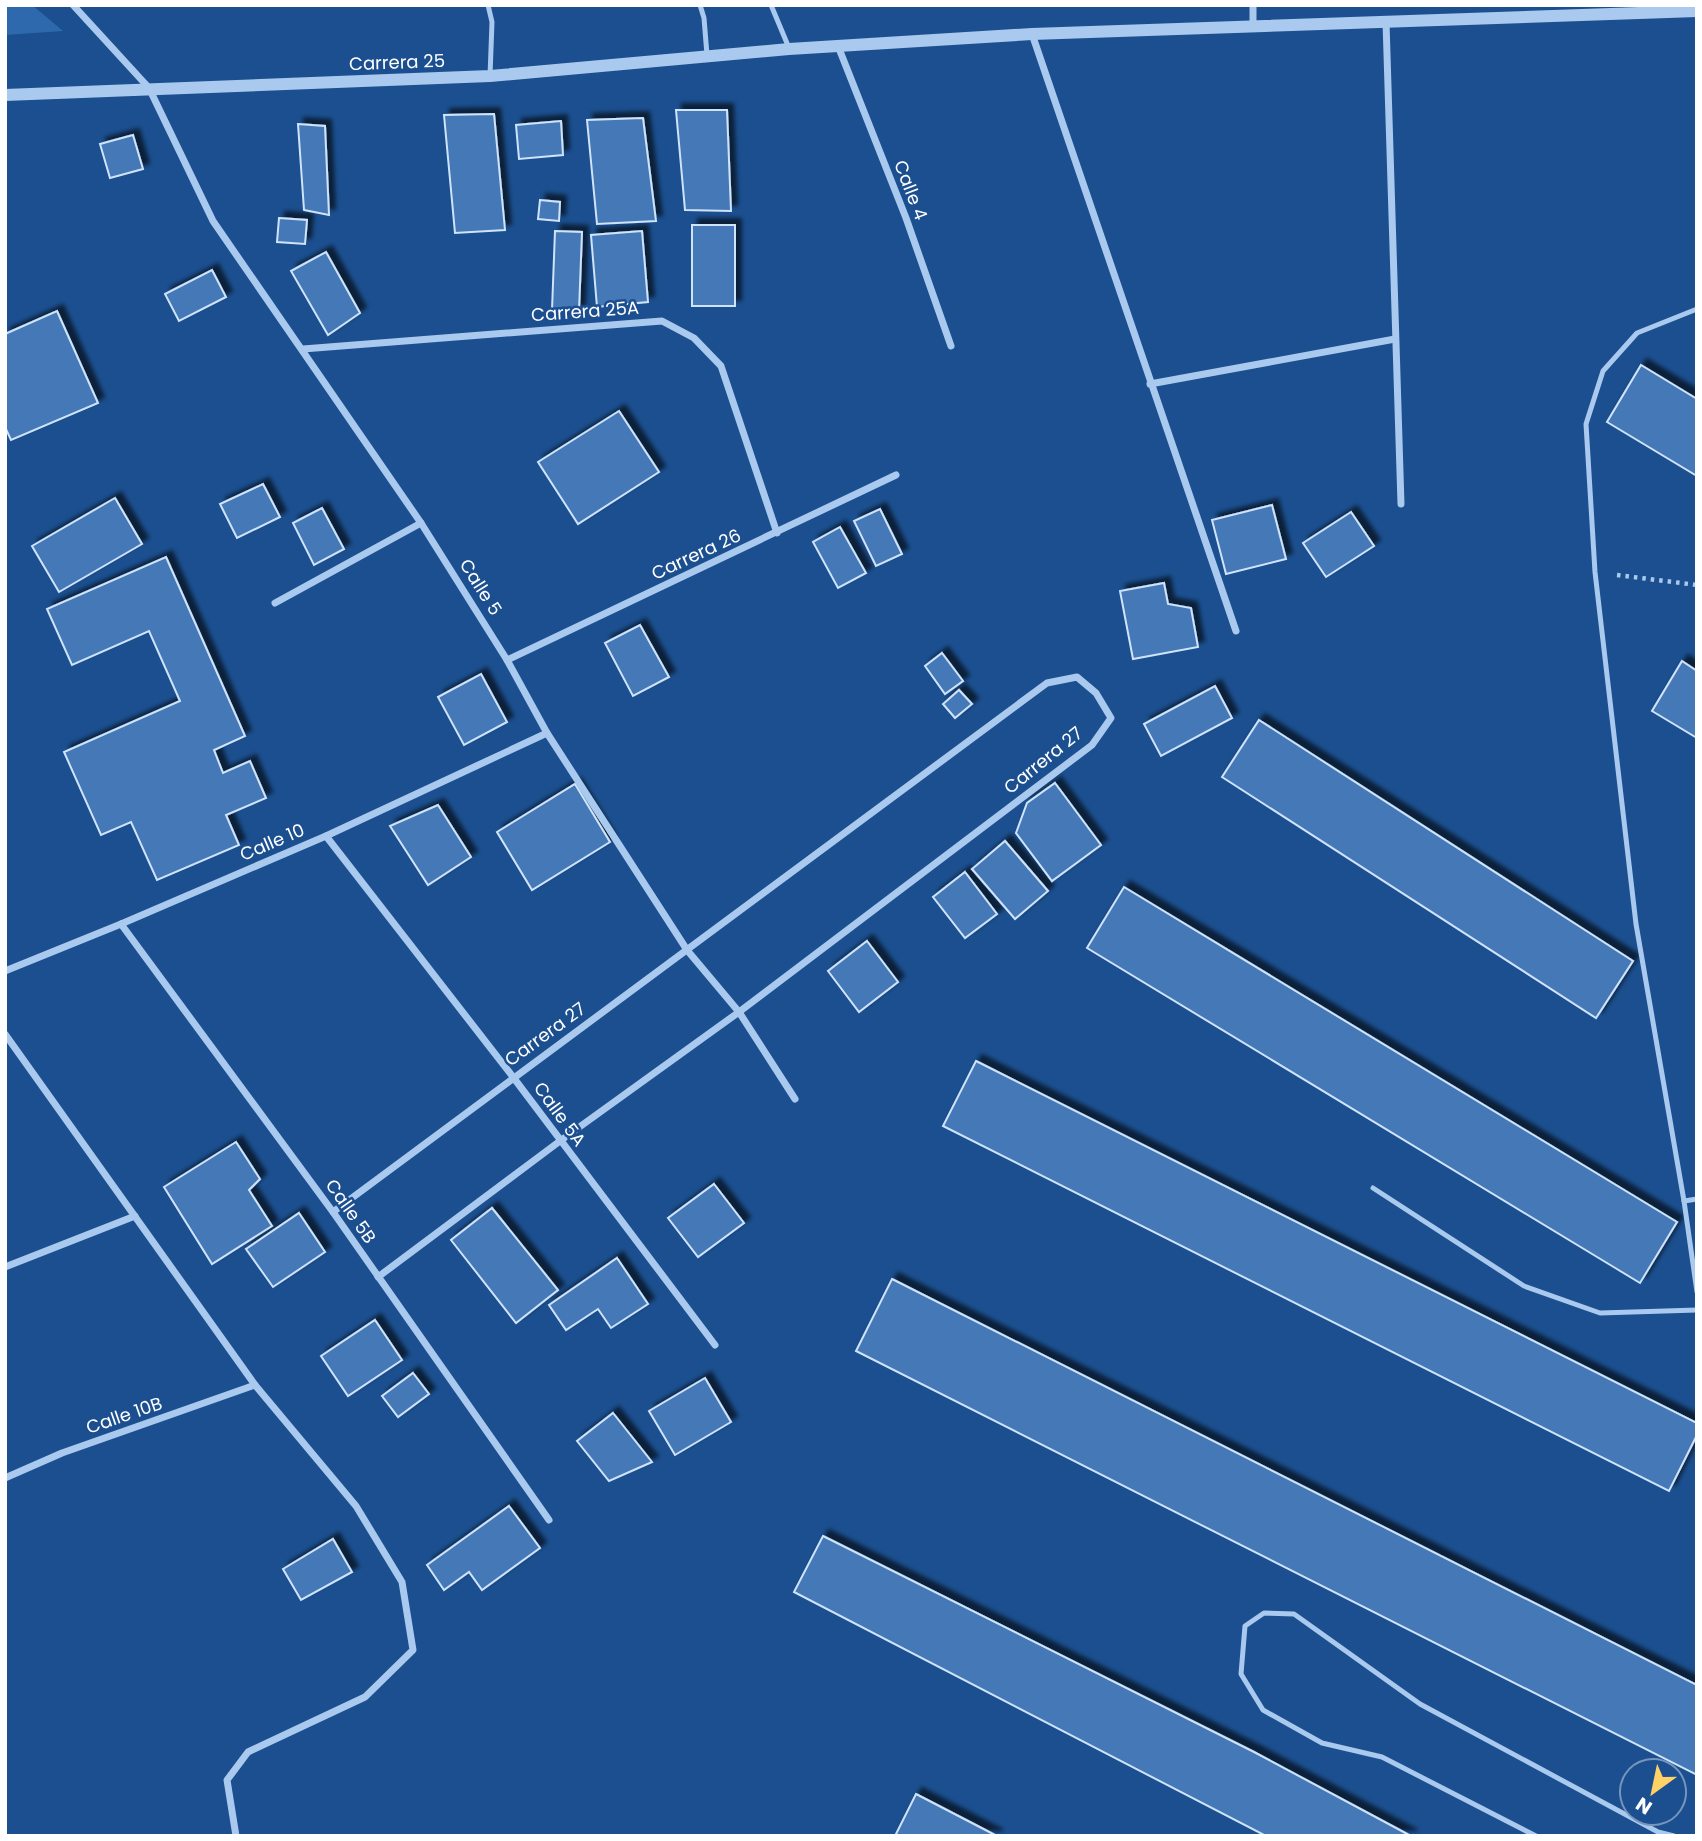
<svg xmlns="http://www.w3.org/2000/svg" width="1702" height="1841" font-family="Poppins,sans-serif">
	<style>
		.green { fill: #2e69ad }
		.building { fill: #4478b7; stroke: #cfe3fa; stroke-width: 2; filter: url(#shadow) }
		.lines { fill: none; stroke-linecap: round; stroke-linejoin: round }
		.path { stroke: #a9c9ee; stroke-width: 4.5; stroke-dasharray: 3.5 5; stroke-linecap: butt }
		.service { stroke: #a9c9ee; stroke-width: 5 }
		.minor { stroke: #a9c9ee; stroke-width: 7 }
		.tertiary { stroke: #a9c9ee; stroke-width: 12 }
		.labels { text-anchor: middle; dominant-baseline: central; stroke-width: 5; stroke-linejoin: round; paint-order: stroke }
		.street-label { font-size: 18px; fill: #fff; stroke: #1b4f8f }
	</style>
	<defs>
		<filter id="shadow"><feDropShadow dx="6" dy="-6" stdDeviation="2" flood-color="#0009"/></filter>
	</defs>
	<rect width="100%" height="100%" fill="#1b4f8f"/>
	<!-- green -->
	<path class="green" d="M5 5H32L63 31 5 35Z"/>
	<!-- building -->
	<g class="building">
		<path d="M676 110H727L731 211 685 210Z"/>
		<path d="M494 114 505 230 455 233 444 115Z"/>
		<path d="M643 118 656 221 597 224 587 120Z"/>
		<path d="M561 121 563 155 519 159 516 125Z"/>
		<path d="M298 124 325 126 329 215 304 210Z"/>
		<path d="M133 135 143 169 110 178 100 144Z"/>
		<path d="M540 200 560 202 559 221 538 219Z"/>
		<path d="M279 218 307 220 305 244 277 242Z"/>
		<rect x="692" y="225" width="43" height="81"/>
		<path d="M555 231 582 232 579 311 552 310Z"/>
		<path d="M642 231 648 302 597 307 591 235Z"/>
		<path d="M326 252 360 313 328 335 291 271Z"/>
		<path d="M212 270 226 297 179 321 165 294Z"/>
		<path d="M57 311 98 403 11 440 5 427V334Z"/>
		<path d="M1641 365 1697 399V476L1607 422Z"/>
		<path d="M619 411 659 472 578 524 538 462Z"/>
		<path d="M263 484 280 517 237 538 220 504Z"/>
		<path d="M115 498 142 544 59 592 32 546Z"/>
		<path d="M1272 505 1286 559 1226 574 1212 520Z"/>
		<path d="M322 508 344 549 314 565 293 523Z"/>
		<path d="M880 509 902 554 876 566 854 521Z"/>
		<path d="M1351 512 1374 546 1326 577 1303 543Z"/>
		<path d="M840 527 866 573 838 588 813 542Z"/>
		<path d="M166 557 245 736 214 750 223 773 250 761 266 798 226 815 239 845 157 880 131 822 101 835 64 752 180 701 149 631 72 665 47 609Z"/>
		<path d="M1164 583 1168 604 1191 608 1198 647 1133 659 1120 591Z"/>
		<path d="M640 625 669 677 633 696 605 643Z"/>
		<path d="M942 653 963 681 945 694 925 666Z"/>
		<path d="M1682 661 1697 671V738L1652 711Z"/>
		<path d="M481 674 507 722 464 745 438 697Z"/>
		<path d="M1215 686 1232 718 1161 756 1144 724Z"/>
		<path d="M959 690 972 704 955 718 943 704Z"/>
		<path d="M1259 720 1633 961 1596 1018 1222 777Z"/>
		<path d="M1055 783 1101 845 1052 881 1016 833 1027 803Z"/>
		<path d="M575 784 610 842 532 890 497 832Z"/>
		<path d="M438 805 471 857 428 885 390 826Z"/>
		<path d="M1005 841 1048 891 1015 919 972 869Z"/>
		<path d="M965 872 997 914 965 938 933 897Z"/>
		<path d="M1124 887 1677 1222 1640 1283 1087 948Z"/>
		<path d="M867 941 898 982 859 1012 828 971Z"/>
		<path d="M976 1061 1697 1423V1435L1669 1491 943 1126Z"/>
		<path d="M236 1142 260 1179 249 1190 272 1226 212 1264 164 1187Z"/>
		<path d="M714 1184 744 1223 698 1257 668 1218Z"/>
		<path d="M492 1208 558 1290 516 1323 451 1240Z"/>
		<path d="M299 1213 325 1252 273 1287 246 1249Z"/>
		<path d="M617 1258 648 1304 611 1328 598 1309 566 1330 549 1305Z"/>
		<path d="M892 1279 1697 1685V1775L856 1351Z"/>
		<path d="M375 1320 402 1360 348 1396 321 1356Z"/>
		<path d="M413 1373 429 1394 398 1417 382 1396Z"/>
		<path d="M705 1378 731 1422 675 1455 649 1411Z"/>
		<path d="M613 1413 652 1462 609 1481 577 1441Z"/>
		<path d="M509 1506 540 1548 482 1590 469 1572 444 1590 427 1565Z"/>
		<path d="M823 1536 1254 1752 1411 1836H1266L794 1592Z"/>
		<path d="M333 1539 352 1572 301 1600 283 1569Z"/>
		<path d="M916 1794 997 1836H895Z"/>
	</g>
	<g class="lines">
		<!-- path -->
		<path class="path" d="M1617 575 1697 585"/>
		<!-- service -->
		<g class="service">
			<path d="M488 5 492 22 490 76"/>
			<path d="M700 5 704 18 707 55"/>
			<path d="M771 5 789 48"/>
			<path d="M1697 309 1637 333 1603 371 1586 424 1595 572 1636 924 1684 1201 1697 1292"/>
			<path d="M1373 1188 1524 1286 1600 1313 1697 1310"/>
			<path d="M1684 1201 1697 1199"/>
			<path d="M1536 1836 1382 1757 1322 1743 1263 1710 1241 1674 1245 1626 1264 1613 1294 1614 1420 1704 1658 1832 1674 1836"/>
		</g>
		<!-- minor -->
		<g class="minor">
			<path d="M73 5 149 88 213 221 421 523 507 660 547 733 687 950 739 1012 795 1099"/>
			<path d="M1253 5V27"/>
			<path d="M1386 22 1401 504"/>
			<path d="M1032 34 1236 631"/>
			<path d="M838 46 906 218 951 346"/>
			<path d="M303 349 662 321 694 338 721 366 777 533"/>
			<path d="M1150 384 1395 339"/>
			<path d="M275 603 421 523"/>
			<path d="M507 660 896 475"/>
			<path d="M326 836 513 1077 715 1345"/>
			<path d="M121 924 333 1212 549 1520"/>
			<path d="M5 971 121 924 326 836 547 733"/>
			<path d="M5 1034 255 1385 356 1506 402 1582 413 1650 365 1697 248 1752 227 1780 236 1836"/>
			<path d="M333 1212 1047 683 1077 677 1096 693 1111 718 1092 745 739 1012 560 1141 378 1277"/>
			<path d="M5 1267 135 1216"/>
			<path d="M5 1478 62 1453 255 1385"/>
		</g>
		<!-- tertiary -->
		<path class="tertiary" d="M5 95 490 76 789 49 1032 34 1697 11"/>
	</g>
	<g class="labels">
		<!-- street labels -->
		<g class="street-label">
			<text transform="translate(397 62) rotate(-2)">Carrera 25</text>
			<text transform="translate(911 190) rotate(69)">Calle 4</text>
			<text transform="translate(585 311) rotate(-4)">Carrera 25A</text>
			<text transform="translate(696 554) rotate(-25)">Carrera 26</text>
			<text transform="translate(481 587) rotate(58)">Calle 5</text>
			<text transform="translate(1043 760) rotate(-39)">Carrera 27</text>
			<text transform="translate(272 842) rotate(-23)">Calle 10</text>
			<text transform="translate(545 1034) rotate(-36)">Carrera 27</text>
			<text transform="translate(560 1114) rotate(54)">Calle 5A</text>
			<text transform="translate(351 1211) rotate(55)">Calle 5B</text>
			<text transform="translate(124 1415) rotate(-19)">Calle 10B</text>
		</g>
	</g>
	<!-- border -->
	<rect width="1702" height="1841" fill="none" stroke="#ffffff" stroke-width="14"/>
	<!-- north arrow -->
	<g transform="translate(1653 1792) rotate(213)"><circle r="33" fill="#1b4f8f" stroke="#7695bc" stroke-width="2"/>
	<path d="M0-5L12 26L0 18L-12 26Z" fill="#ffd166"/>
	<text y="-10" font-size="19" font-weight="bold" text-anchor="middle" fill="#ffffff">N</text>
	</g>
</svg>
